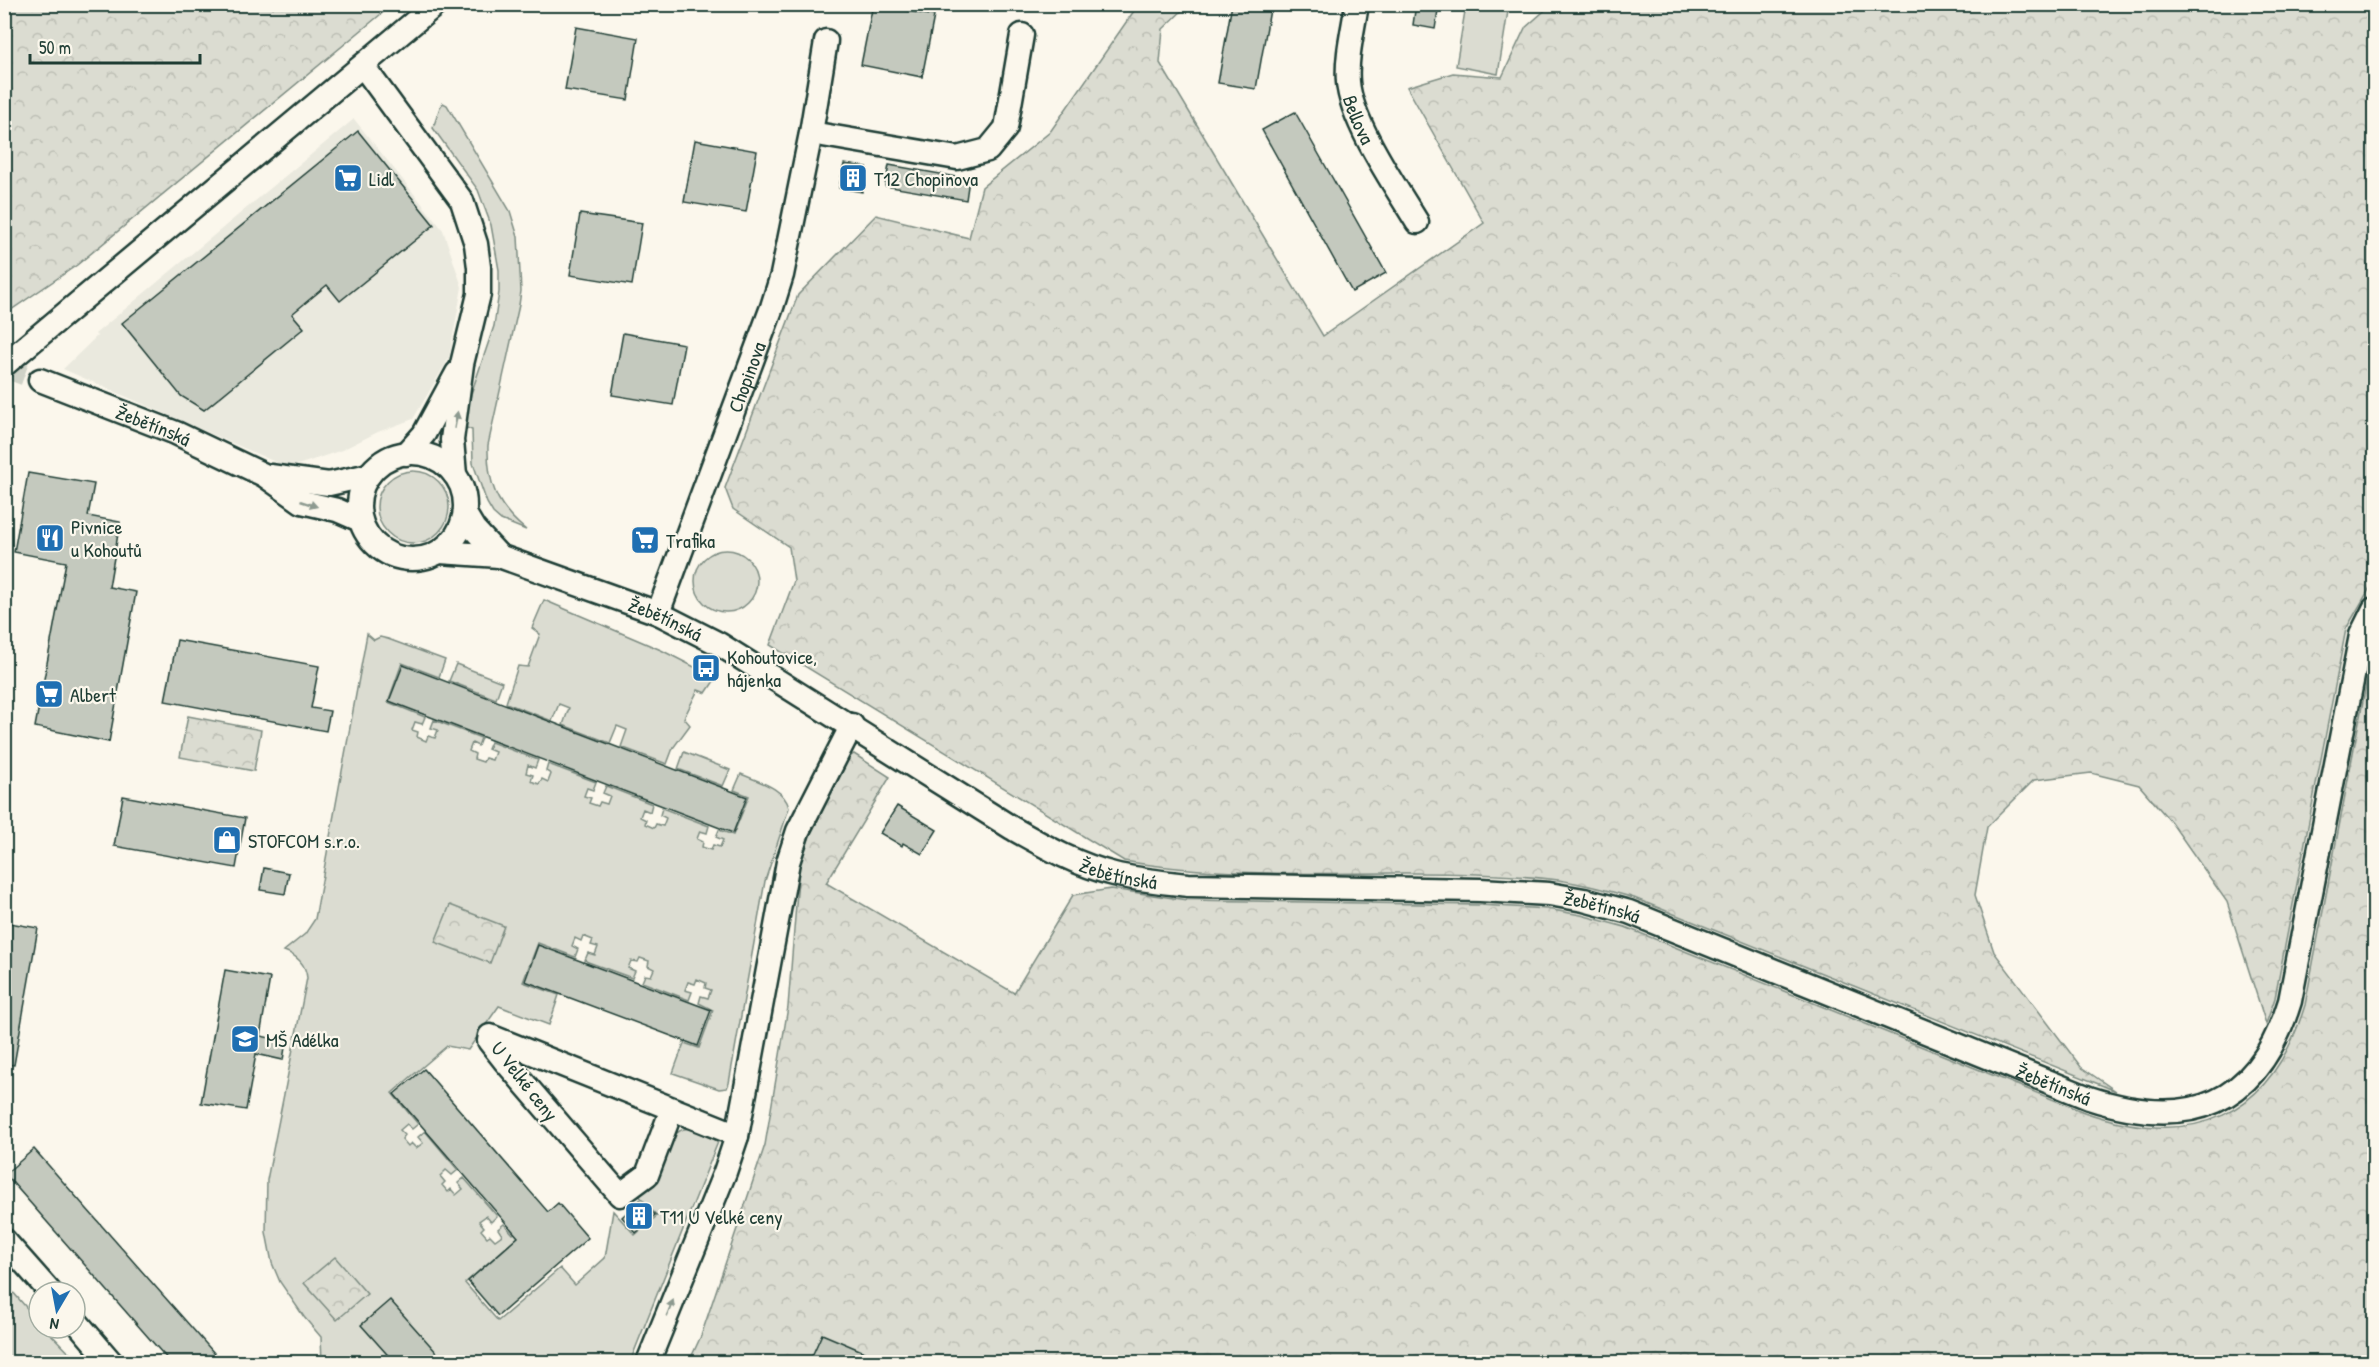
<svg xmlns="http://www.w3.org/2000/svg" width="2379" height="1367" font-family="'Patrick Hand',sans-serif">
	<style>
		.built { fill: #eae9de }
		.grass { fill: #dbdcd1; stroke: #7d8c82; stroke-width: 1.5 }
		.forest { fill: url(#forest-crowns); stroke: #7d8c82; stroke-width: 1.5 }
		.building { fill: #c4c9be; stroke: #1f3d34; stroke-width: 1.5 }
		.lines { fill: none; stroke-linecap: round; stroke-linejoin: round }
		.minor-tunnel { stroke: #cfd2c7; stroke-width: 22; stroke-dasharray: 22 11; stroke-linecap: butt }
		.minor-casing { stroke: #1f3d34; stroke-width: 27 }
		.minor { stroke: #fbf7ec; stroke-width: 22 }
		.oneway { fill: #8d9a90 }
		.labels { text-anchor: middle; dominant-baseline: central; stroke-width: 4.5; stroke-linejoin: round; paint-order: stroke }
		.street-label { font-size: 20px; fill: #1f3d34; stroke: #fbf7ec }
		.poi-label { font-size: 20px; fill: #1f3d34; stroke: #fbf7ec; text-anchor: start }
	</style>
	<defs>
		<pattern id="forest-crowns" width="20" height="18" patternUnits="userSpaceOnUse" patternTransform="scale(1.5)"><rect width="20" height="18" fill="#dbdcd1"/><path d="M2 6a3 3 0 1 1 6 0M12 15a3 3 0 1 1 6 0" fill="none" stroke="#bcbeb4"/></pattern>
	</defs>
	<rect width="100%" height="100%" fill="#fbf7ec"/>
	<filter id="ink" filterUnits="userSpaceOnUse"><feTurbulence type="fractalNoise" baseFrequency=".0167" numOctaves="2"/><feDisplacementMap in="SourceGraphic" scale="12" xChannelSelector="R" yChannelSelector="G"/><feConvolveMatrix kernelMatrix="1 2 1 2 8 2 1 2 1" color-interpolation-filters="sRGB"/></filter>
	<g filter="url(#ink)">
		<!-- built -->
		<path class="built" d="M354 119 443 230 462 287 449 358 413 419 378 432 342 450 289 468 63 369 97 336 95 334Z"/>
		<!-- grass -->
		<g class="grass">
			<path d="M1466 5 1508 11 1498 74 1456 66Z"/>
			<path d="M443 103 447 105 510 211 518 237 521 291 519 305 488 445C487 482 496 506 526 530L501 520 493 513 487 503 473 463 472 430 464 427 471 394 494 326 499 292V270L491 225 478 190 433 128 440 107Z"/>
			<circle cx="413" cy="507" r="36"/>
			<circle cx="726" cy="581" r="31"/>
			<path d="M544 600 661 650 716 678 706 693 698 690 684 718 690 725 673 748 667 764 621 747 627 730 617 726 610 743 563 725 569 708 559 704 552 721 506 703 518 666 528 667 540 634 532 628Z"/>
			<path d="M367 634 374 640 380 637 388 639 445 660 439 677 402 663 388 702 425 717 422 724 415 722 412 730 418 732 417 737 426 741 428 736 435 738 438 730 431 728 434 720 481 738 478 746 472 743 469 751 475 754 474 759 483 762 485 758 492 760 495 752 488 749 491 742 538 760 535 768 528 765 526 773 533 775 531 781 539 784 542 779 548 782 551 774 546 771 548 764 596 782 593 790 587 788 584 796 591 798 589 803 598 806 600 802 607 804 610 796 603 793 606 786 652 804 650 812 643 809 640 817 646 820 645 824 654 828 656 824 663 826 666 818 660 815 662 808 709 826 707 833 700 831 697 839 703 842 702 847 711 850 713 845 720 847 723 840 716 837 719 830 733 835 749 796 734 790 741 774C757 781 785 788 789 808L765 881 729 1083 727 1088 719 1089 673 1073 684 1043 699 1048 713 1010 699 1003 701 996 708 998 711 990 705 988 706 983 697 979 695 984 688 982 685 990 692 992 689 1000 642 982 645 975 651 976 654 969 648 966 649 961 640 958 638 962 631 961 628 968 635 971 632 978 588 962 585 960 588 953 595 955 598 947 591 945 593 940 583 936 581 941 575 938 572 946 578 949 575 957 538 943 523 982 559 995 549 1025 499 1006 468 1050 447 1046 392 1093 418 1124 412 1129 407 1124 400 1130 405 1135 402 1139 408 1146 411 1143 416 1148 423 1143 418 1137 425 1131 458 1170 452 1175 446 1170 440 1176 445 1182 442 1185 448 1192 451 1189 456 1195 463 1189 458 1183 464 1178 497 1216 491 1222 486 1216 479 1221 484 1227 481 1230 487 1237 490 1235 495 1240 502 1235 498 1229 504 1224 513 1234 516 1232 519 1236 465 1283 498 1321 560 1268 575 1285 605 1258 613 1211 635 1235 657 1216 635 1191C645 1176 667 1134 684 1129 694 1126 710 1135 718 1142L630 1362H322L321 1337 304 1317 280 1282 272 1263 266 1232 267 1180 307 978C306 964 296 955 284 951L305 934 315 919Z"/>
			<path d="M456 664 502 682 496 699 449 681Z"/>
			<path d="M684 752 730 770 723 786 678 769Z"/>
			<path d="M5 1283 39 1322V1328H45L78 1362H5Z"/>
		</g>
		<!-- forest -->
		<g class="forest">
			<path d="M5 4H392V5L77 265 5 314Z"/>
			<path d="M1138 5H1188L1163 29 1160 63 1323 336 1484 223 1407 87 1453 73 1502 77 1525 28 1551 5H2374V581L2346 629 2275 998 2266 1024 2227 902 2171 822 2139 785 2091 773 2034 780 1987 827 1975 895 1994 952 2081 1067 2116 1091 1634 898C1607 890 1579 882 1550 879 1409 864 1264 885 1124 861L770 645 794 581 789 547 733 509 725 488 798 295 876 215 969 238 982 187 1050 132Z"/>
			<path d="M2374 643V1362H689L701 1336 765 1145 788 1007 799 866 818 814 848 758 854 754 890 777 826 883 1014 993 1073 895 1111 889 1187 900 1480 905 1547 909 1581 915 1625 927 2084 1112C2194 1150 2271 1118 2305 1005Z"/>
			<path d="M188 716 261 730 254 771 180 757Z"/>
			<path d="M450 905 504 926 490 963 435 942Z"/>
			<path d="M335 1257 367 1294 337 1320 304 1283Z"/>
		</g>
		<!-- building -->
		<g class="building">
			<path d="M873 4 934 16 922 77 861 65Z"/>
			<path d="M1232 4H1271L1256 89 1218 83Z"/>
			<path d="M1416 4H1439L1435 29 1413 25Z"/>
			<path d="M576 27 638 38 628 100 565 90Z"/>
			<path d="M1295 112 1386 273 1352 292 1262 130Z"/>
			<path d="M358 131 434 225 340 301 327 285 292 314 304 328 204 410 181 396 122 323Z"/>
			<path d="M695 140 757 151 746 212 684 202Z"/>
			<path d="M844 164 866 167 862 192 839 188Z"/>
			<path d="M889 165 969 179 966 200 885 186Z"/>
			<path d="M580 214 642 223 632 285 570 275Z"/>
			<path d="M623 333 684 344 673 405 612 395Z"/>
			<path d="M28 473 94 484 88 516 120 522 109 587 136 592 109 742 35 727 66 562 14 552Z"/>
			<path d="M177 640 319 666 311 708 330 711 326 731 165 701Z"/>
			<path d="M403 665 747 797 733 833 389 701Z"/>
			<path d="M123 796 245 818 236 868 114 846Z"/>
			<path d="M897 806 937 830 922 854 903 843 902 846 880 833Z"/>
			<path d="M264 868 289 873 285 894 260 890Z"/>
			<path d="M4 922 38 928 14 1065 4 1064Z"/>
			<path d="M538 945 711 1010 698 1046 525 981Z"/>
			<path d="M225 970 270 978 260 1036 286 1041 283 1060 256 1054 246 1110 201 1103Z"/>
			<path d="M424 1069 548 1212 558 1203 588 1238 498 1316 468 1281 518 1237 394 1094Z"/>
			<path d="M34 1149 222 1362H170L5 1174Z"/>
			<path d="M640 1200 655 1215 636 1233 622 1217Z"/>
			<path d="M390 1300 445 1362H394L361 1325Z"/>
			<path d="M822 1334 888 1362H828L812 1356Z"/>
		</g>
		<g class="lines">
			<!-- minor-tunnel -->
			<path class="minor-tunnel" d="M4 367 40 380"/>
			<!-- minor casing -->
			<g class="minor-casing">
				<g id="minor">
					<path id="s1" d="M1357 4C1353 30 1346 57 1348 82 1351 122 1396 187 1417 222"/>
					<path d="M363 66 462 201 476 244 479 267V294L462 364 452 440 455 475"/>
					<path d="M811 133 826 41"/>
					<path d="M4 365 436 4"/>
					<path id="s2" d="M40 380 176 433 264 475 302 502 337 510 360 520"/>
					<circle cx="412" cy="506" r="53"/>
					<path d="M406 454 424 434 457 373"/>
					<path d="M270 476 329 484 369 475"/>
					<path d="M465 514 474 529 499 556"/>
					<path id="s3" d="M440 552 499 556 658 613 719 644 1012 828C1044 846 1077 865 1114 874 1138 880 1163 882 1188 885L1480 890 1549 894 1584 900 1629 912 2089 1098C2190 1131 2258 1106 2290 1001L2361 635 2374 609"/>
					<path id="s4" d="M658 613 772 307 782 275 811 133 957 158 988 150 1006 128 1022 35"/>
					<path d="M672 1109 647 1175 620 1195 504 1060 489 1041 490 1036 725 1130 737 1136"/>
					<path d="M4 1240 50 1292"/>
					<path d="M75 1320 111 1362"/>
					<path d="M648 1362 725 1172 737 1136 788 862 798 831 852 725"/>
				</g>
			</g>
			<!-- minor -->
			<use href="#minor" class="minor"/>
		</g>
		<!-- one-way arrows -->
		<defs><path id="oneway-solid" d="M-6-.8H1V-3.2L6.5 0L1 3.2V.8H-6Z" transform="scale(1.5)"/></defs>
		<g class="oneway">
			<use href="#oneway-solid" transform="translate(456 420) rotate(-80)"/>
			<use href="#oneway-solid" transform="translate(309 504) rotate(18)"/>
			<use href="#oneway-solid" transform="translate(670 1308) rotate(-68)"/>
		</g>
	</g>
	<!-- icons -->
	<defs>
		<g id="supermarket-square" transform="scale(1.5)"><rect x="-9" y="-9" width="18" height="18" rx="4" fill="#1f6fb2" stroke="#fbf7ec"/><path d="M-6-5.5h2.5l.6 2H6L4.5 2H-2.5L-4.4-4H-6ZM-1.5 3.2a1.3 1.3 0 1 0 .1 0ZM3 3.2a1.3 1.3 0 1 0 .1 0Z" fill="#fff"/></g>
		<g id="building-square" transform="scale(1.5)"><rect x="-9" y="-9" width="18" height="18" rx="4" fill="#1f6fb2" stroke="#fbf7ec"/><path d="M-4-6H4V6H1V3H-1V6H-4ZM-2.5-4.3h1.7v1.8h-1.7ZM.8-4.3h1.7v1.8H.8ZM-2.5-1h1.7V.8h-1.7ZM.8-1h1.7V.8H.8Z" fill="#fff"/></g>
		<g id="restaurant-square" transform="scale(1.5)"><rect x="-9" y="-9" width="18" height="18" rx="4" fill="#1f6fb2" stroke="#fbf7ec"/><path d="M-5-6h1v4h1v-4h1v4h1v-4h1v5L-1.5 .5V6h-2V.5L-5-1ZM5-6V6H3V1.5H1.5Q1.5-4 5-6Z" fill="#fff"/></g>
		<g id="bus-square" transform="scale(1.5)"><rect x="-9" y="-9" width="18" height="18" rx="4" fill="#1f6fb2" stroke="#fbf7ec"/><path d="M-5-6H5V4H4V6H2V4H-2V6H-4V4H-5ZM-3.5-4V0h7V-4ZM-3.5 1.2v1.5H-2V1.2ZM2 1.2v1.5H3.5V1.2Z" fill="#fff"/></g>
		<g id="shop-square" transform="scale(1.5)"><rect x="-9" y="-9" width="18" height="18" rx="4" fill="#1f6fb2" stroke="#fbf7ec"/><path d="M-5-2.5h2.3a2.7 3.5 0 0 1 5.4 0H5L5.5 6h-11ZM-1.5-2.5h3a1.5 2.3 0 0 0-3 0Z" fill="#fff"/></g>
		<g id="school-square" transform="scale(1.5)"><rect x="-9" y="-9" width="18" height="18" rx="4" fill="#1f6fb2" stroke="#fbf7ec"/><path d="M0-5L7-2L0 1L-7-2ZM-4 1L0 2.5L4 1V4Q0 6-4 4Z" fill="#fff"/></g>
	</defs>
	<g fill-rule="evenodd">
		<use href="#supermarket-square" x="348" y="178"/>
		<use href="#building-square" x="853" y="178"/>
		<use href="#restaurant-square" x="50" y="538"/>
		<use href="#supermarket-square" x="645" y="540"/>
		<use href="#bus-square" x="706" y="668"/>
		<use href="#supermarket-square" x="49" y="694"/>
		<use href="#shop-square" x="227" y="840"/>
		<use href="#school-square" x="245" y="1039"/>
		<use href="#building-square" x="639" y="1216"/>
	</g>
	<g class="labels">
		<!-- street labels -->
		<g class="street-label">
			<text stroke="none"><textPath href="#s1" startOffset="118">Bellova</textPath></text>
			<text stroke="none"><textPath href="#s4" startOffset="252">Chopinova</textPath></text>
			<text stroke="none"><textPath href="#s2" startOffset="122">Žebětínská</textPath></text>
			<text stroke="none"><textPath href="#s3" startOffset="237">Žebětínská</textPath></text>
			<text stroke="none"><textPath href="#s3" startOffset="759">Žebětínská</textPath></text>
			<text stroke="none"><textPath href="#s3" startOffset="1245">Žebětínská</textPath></text>
			<text transform="translate(525 1081) rotate(52)">U Velké ceny</text>
			<text stroke="none"><textPath href="#s3" startOffset="1731">Žebětínská</textPath></text>
		</g>
		<!-- poi labels -->
		<g class="poi-label">
			<text x="369" y="178">Lidl</text>
			<text x="874" y="178">T12 Chopinova</text>
			<text x="71" y="526">Pivnice<tspan x="71" dy="23">u Kohoutů</tspan></text>
			<text x="666" y="540">Trafika</text>
			<text x="727" y="656">Kohoutovice,<tspan x="727" dy="23">hájenka</tspan></text>
			<text x="70" y="694">Albert</text>
			<text x="248" y="840">STOFCOM s.r.o.</text>
			<text x="266" y="1039">MŠ Adélka</text>
			<text x="660" y="1216">T11 U Velké ceny</text>
		</g>
	</g>
	<!-- margin -->
	<rect width="2379" height="1367" fill="none" stroke="#fbf7ec" stroke-width="24"/>
	<rect x="12" y="12" width="2355" height="1343" fill="none" stroke="#1f3d34" stroke-width="2" filter="url(#ink)"/>
	<!-- north arrow -->
	<g transform="translate(57 1310) rotate(190)"><circle r="28" fill="#fbf7ec" stroke="#a3ada2" stroke-width="1.5"/>
	<path d="M0-4.5L10 22L0 15L-10 22Z" fill="#1f6fb2"/>
	<text y="-9" font-size="16" font-weight="bold" text-anchor="middle" fill="#1f3d34">N</text>
	</g>
	<!-- scale -->
	<path d="M30 54v9h170v-9" fill="none" stroke="#1f3d34" stroke-width="3"/>
	<text x="39" y="54" font-size="18" fill="#1f3d34" stroke="#fbf7ec" stroke-width="4.5" paint-order="stroke">50 m</text>
</svg>
